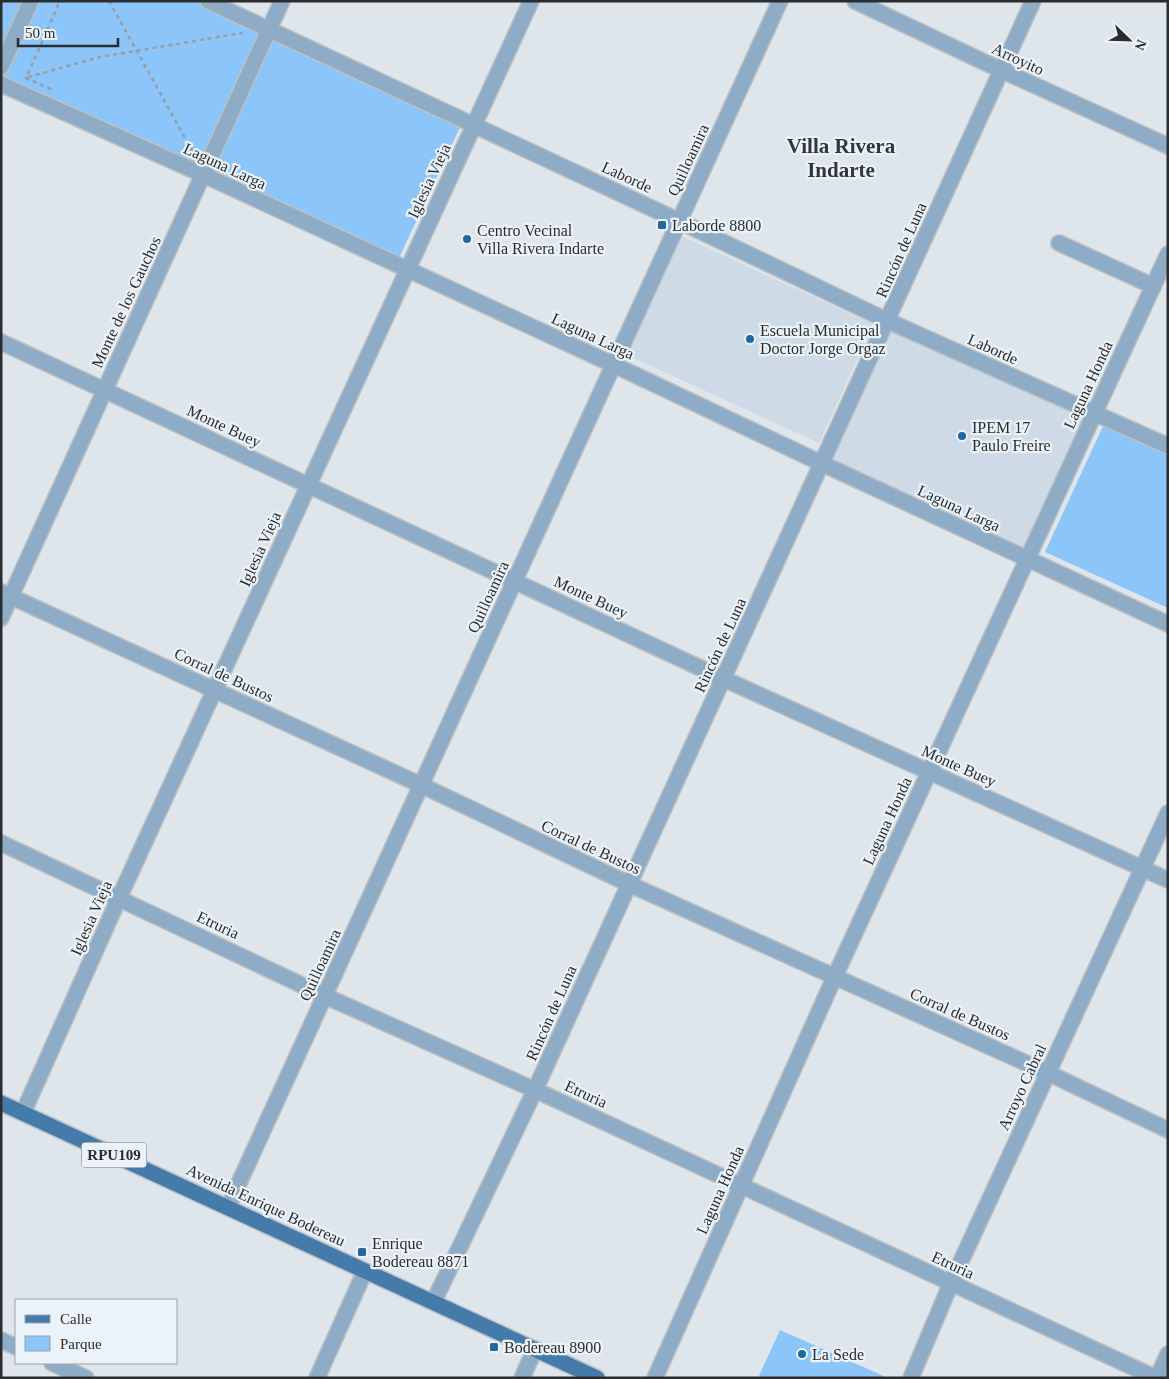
<svg xmlns="http://www.w3.org/2000/svg" width="1169" height="1379" font-family="'Times New Roman',serif">
	<style>
		.built { fill: #cedae6 }
		.green { fill: #8bc5f9 }
		.lines { fill: none; stroke-linecap: round; stroke-linejoin: round }
		.minor-casing { stroke: #bac0c5; stroke-width: 18 }
		.major-casing { stroke: #bac0c5; stroke-width: 18 }
		.path { stroke: #989ea2; stroke-width: 2.5; stroke-dasharray: 4 4; stroke-linecap: butt }
		.minor { stroke: #8facc7; stroke-width: 15 }
		.major { stroke: #447bab; stroke-width: 15 }
		.poi-dot { fill: #24679d; stroke: #ebf2f9; stroke-width: 2 }
		.labels { text-anchor: middle; dominant-baseline: central; stroke-width: 4.5; stroke-linejoin: round; paint-order: stroke }
		.shield { fill: #ebf2f9; stroke: #64686c; stroke-width: 1 }
		.shield-label { font-size: 15px; font-weight: bold; fill: #2a2d2f }
		.street-label { font-size: 16px; fill: #2a2d2f; stroke: #ebf2f9 }
		.poi-label { font-size: 16px; fill: #2a2d2f; stroke: #ebf2f9; text-anchor: start }
		.district-label { font-size: 21px; font-weight: bold; fill: #31373c; stroke: #ebf2f9 }
	</style>
	<rect width="100%" height="100%" fill="#dee5eb"/>
	<!-- built -->
	<g class="built">
		<path d="M681 236 873 324 819 443 627 355Z"/>
		<path d="M890 327 1094 413 1026 550 831 460Z"/>
	</g>
	<!-- green -->
	<g class="green">
		<path d="M1 1H22L1 47Z"/>
		<path d="M35 1H197L263 32 200 168 1 75Z"/>
		<path d="M272 37 461 125 398 260 209 171Z"/>
		<path d="M1105 422 1168 451V608L1045 552Z"/>
		<path d="M780 1330 888 1378H758Z"/>
	</g>
	<g class="lines">
		<!-- minor casing -->
		<g class="minor-casing">
			<g id="minor">
				<path d="M208 1 679 221 888 321 1168 446"/>
				<path d="M855 1 1001 70 1168 146"/>
				<path d="M1 67 31 1"/>
				<path d="M1 84 204 175 614 365 823 464 1168 624"/>
				<path d="M1059 243 1153 286"/>
				<path d="M1 342 724 679 1168 880"/>
				<path d="M1 592 421 785 629 884 1048 1073 1168 1130"/>
				<path d="M1 618 282 1"/>
				<path d="M1 843 325 996 535 1090 1156 1378"/>
				<path d="M23 1113 119 898 531 1"/>
				<path d="M228 1207 780 1"/>
				<path d="M434 1301 535 1090 1033 1"/>
				<path d="M1 1340 16 1347"/>
				<path d="M52 1363 86 1378"/>
				<path d="M317 1378 365 1271"/>
				<path d="M522 1378 535 1349"/>
				<path d="M655 1378 835 976 1168 254"/>
				<path d="M911 1378 951 1283 1168 813"/>
				<path d="M1157 1378 1168 1354"/>
			</g>
		</g>
		<!-- major casing -->
		<g class="major-casing">
			<path id="major" d="M1 1103 597 1378"/>
		</g>
		<!-- path -->
		<g class="path">
			<path d="M109 1 195 156"/>
			<path d="M28 77 100 57 242 33"/>
			<path d="M51 89 26 78 60 1"/>
		</g>
		<!-- minor -->
		<use href="#minor" class="minor"/>
		<!-- major -->
		<use href="#major" class="major"/>
	</g>
	<!-- markers -->
	<g class="poi-dot">
		<rect x="657" y="220" width="10" height="10" rx="2.5"/>
		<circle cx="467" cy="239" r="5"/>
		<circle cx="750" cy="339" r="5"/>
		<circle cx="962" cy="436" r="5"/>
		<rect x="357" y="1247" width="10" height="10" rx="2.5"/>
		<rect x="489" y="1342" width="10" height="10" rx="2.5"/>
		<circle cx="802" cy="1354" r="5"/>
	</g>
	<g class="labels">
		<!-- shield labels -->
		<rect class="shield" x="81.5" y="1142.5" width="65" height="25" rx="4"/>
		<g class="shield-label">
			<text x="114" y="1155">RPU109</text>
		</g>
		<!-- street labels -->
		<g class="street-label">
			<text transform="translate(1018 59) rotate(25)">Arroyito</text>
			<text transform="translate(688 160) rotate(-65)">Quilloamira</text>
			<text transform="translate(225 166) rotate(25)">Laguna Larga</text>
			<text transform="translate(627 177) rotate(25)">Laborde</text>
			<text transform="translate(429 181) rotate(-65)">Iglesia Vieja</text>
			<text transform="translate(901 250) rotate(-66)">Rincón de Luna</text>
			<text transform="translate(126 302) rotate(-65)">Monte de los Gauchos</text>
			<text transform="translate(593 336) rotate(25)">Laguna Larga</text>
			<text transform="translate(993 349) rotate(24)">Laborde</text>
			<text transform="translate(1088 385) rotate(-65)">Laguna Honda</text>
			<text transform="translate(224 426) rotate(25)">Monte Buey</text>
			<text transform="translate(959 508) rotate(25)">Laguna Larga</text>
			<text transform="translate(260 549) rotate(-66)">Iglesia Vieja</text>
			<text transform="translate(488 597) rotate(-65)">Quilloamira</text>
			<text transform="translate(591 597) rotate(25)">Monte Buey</text>
			<text transform="translate(720 645) rotate(-65)">Rincón de Luna</text>
			<text transform="translate(224 675) rotate(25)">Corral de Bustos</text>
			<text transform="translate(959 766) rotate(24)">Monte Buey</text>
			<text transform="translate(887 821) rotate(-65)">Laguna Honda</text>
			<text transform="translate(591 847) rotate(25)">Corral de Bustos</text>
			<text transform="translate(91 918) rotate(-66)">Iglesia Vieja</text>
			<text transform="translate(218 925) rotate(25)">Etruria</text>
			<text transform="translate(320 965) rotate(-65)">Quilloamira</text>
			<text transform="translate(551 1013) rotate(-66)">Rincón de Luna</text>
			<text transform="translate(960 1014) rotate(24)">Corral de Bustos</text>
			<text transform="translate(1022 1087) rotate(-65)">Arroyo Cabral</text>
			<text transform="translate(586 1094) rotate(25)">Etruria</text>
			<text transform="translate(720 1190) rotate(-66)">Laguna Honda</text>
			<text transform="translate(266 1205) rotate(25)">Avenida Enrique Bodereau</text>
			<text transform="translate(953 1265) rotate(25)">Etruria</text>
		</g>
		<!-- poi labels -->
		<g class="poi-label">
			<text x="672" y="225">Laborde 8800</text>
			<text x="477" y="230">Centro Vecinal<tspan x="477" dy="18">Villa Rivera Indarte</tspan></text>
			<text x="760" y="330">Escuela Municipal<tspan x="760" dy="18">Doctor Jorge Orgaz</tspan></text>
			<text x="972" y="427">IPEM 17<tspan x="972" dy="18">Paulo Freire</tspan></text>
			<text x="372" y="1243">Enrique<tspan x="372" dy="18">Bodereau 8871</tspan></text>
			<text x="504" y="1347">Bodereau 8900</text>
			<text x="812" y="1354">La Sede</text>
		</g>
		<!-- district labels -->
		<g class="district-label">
			<text x="841" y="146">Villa Rivera<tspan x="841" dy="24">Indarte</tspan></text>
		</g>
	</g>
	<!-- border -->
	<rect width="1169" height="1379" fill="none" stroke="#2a2d2f" stroke-width="5"/>
	<!-- legend -->
	<rect x="15" y="1299" width="162" height="65" fill="#ebf2f9" stroke="#9ea3a8"/>
	<rect x="25" y="1315" width="25" height="8" fill="#447bab" stroke="#9ea3a8"/>
	<text x="60" y="1324" font-size="15" fill="#2a2d2f">Calle</text>
	<rect x="25" y="1336" width="25" height="15" fill="#8bc5f9" stroke="#9ea3a8"/>
	<text x="60" y="1349" font-size="15" fill="#2a2d2f">Parque</text>
	<!-- north arrow -->
	<g transform="translate(1129 40) rotate(113)" stroke="#ebf2f9" stroke-width="4" paint-order="stroke">
	<path d="M0-4L9 19L0 12L-9 19Z" fill="#2a2d2f"/>
	<text y="-8" font-size="14" font-weight="bold" text-anchor="middle" fill="#2a2d2f">N</text>
	</g>
	<!-- scale -->
	<path d="M18 38v8h100v-8" fill="none" stroke="#2a2d2f" stroke-width="2.5"/>
	<text x="25" y="38" font-size="15" fill="#2a2d2f" stroke="#ebf2f9" stroke-width="4" paint-order="stroke">50 m</text>
</svg>
